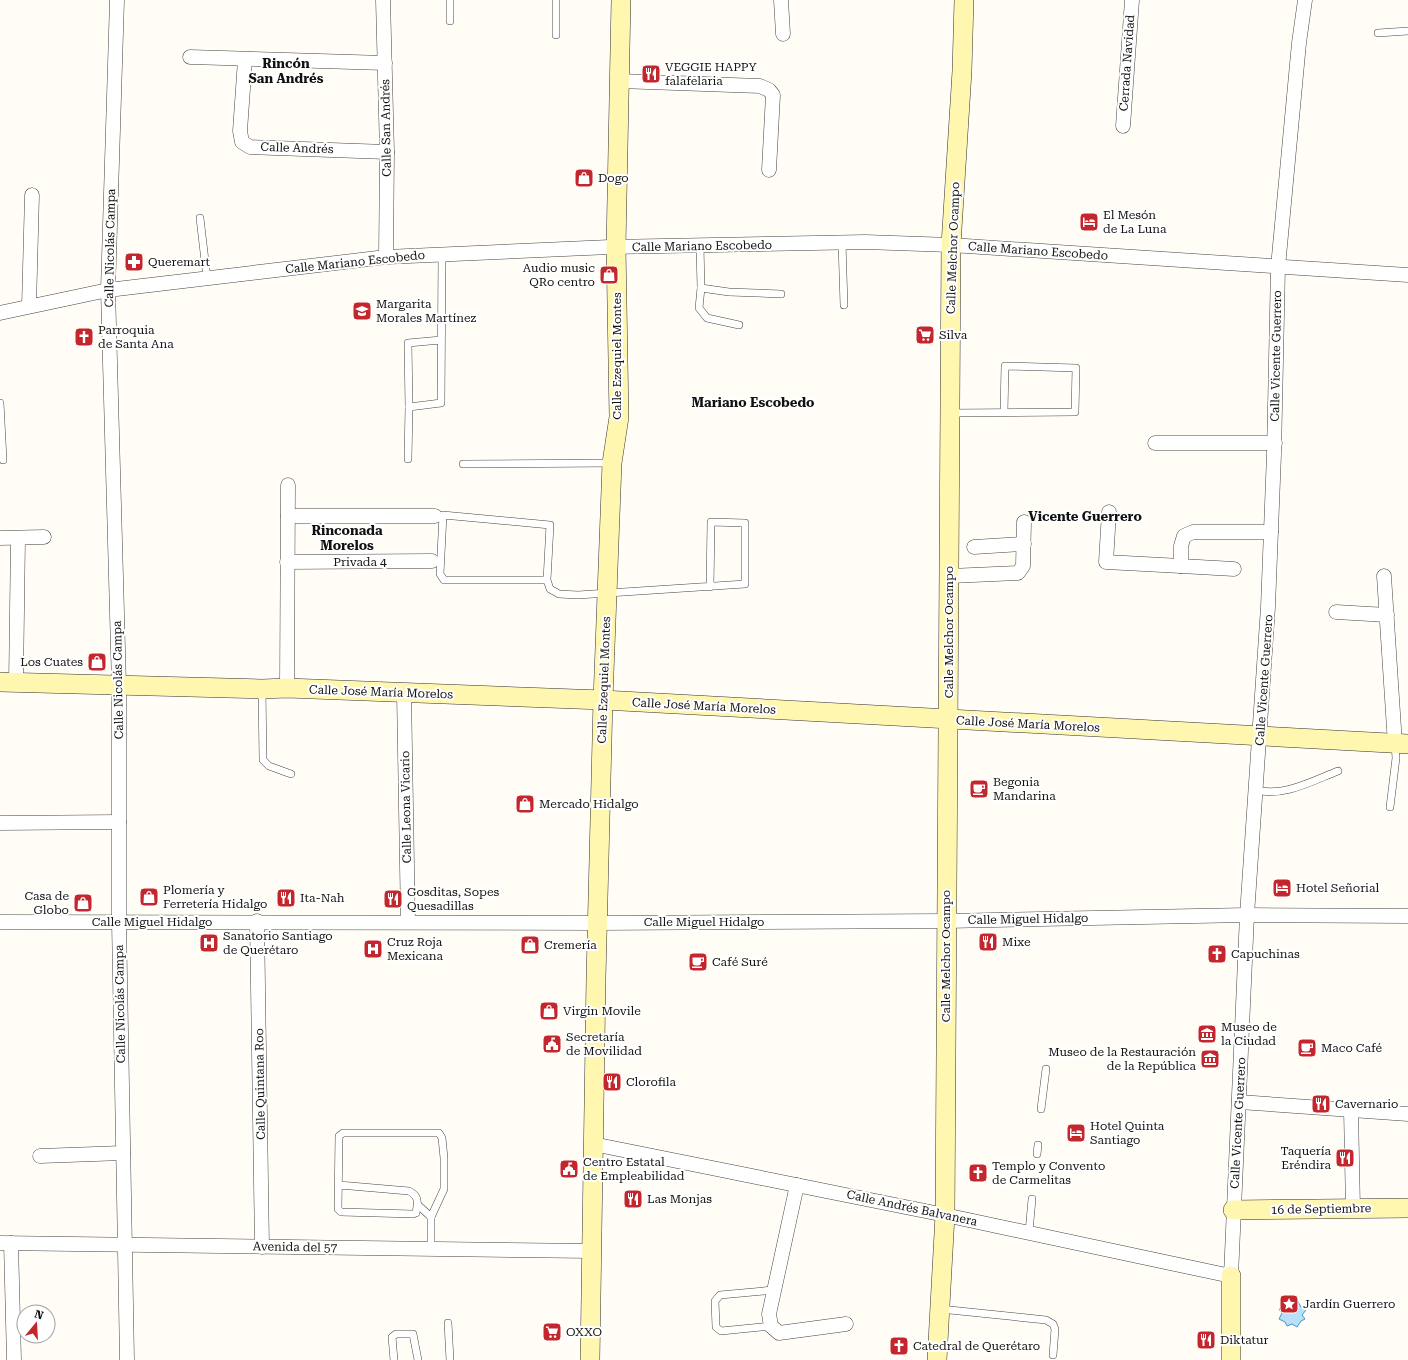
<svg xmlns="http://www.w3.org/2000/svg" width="1408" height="1360" font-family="'Roboto Serif',serif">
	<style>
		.water { fill: #b9e0f7; stroke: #3f96cf }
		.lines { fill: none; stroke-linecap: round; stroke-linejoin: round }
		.lane-casing { stroke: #444; stroke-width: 8 }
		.street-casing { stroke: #444; stroke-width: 15 }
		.secondary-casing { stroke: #333; stroke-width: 20 }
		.lane { stroke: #fff; stroke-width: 7 }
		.street { stroke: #fff; stroke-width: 14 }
		.secondary { stroke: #fff6b0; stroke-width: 19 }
		.labels { text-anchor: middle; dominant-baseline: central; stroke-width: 4; stroke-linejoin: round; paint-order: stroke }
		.street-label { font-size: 12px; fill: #111; stroke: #fff }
		.poi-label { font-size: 12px; fill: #111; stroke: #fff; text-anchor: start }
		.neighbourhood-label { font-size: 13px; font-weight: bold; fill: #111; stroke: #fff }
	</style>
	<rect width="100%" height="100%" fill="#fffdf5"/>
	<!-- water -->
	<path class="water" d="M1297 1300 1301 1307 1306 1310 1302 1315 1305 1319 1301 1321 1297 1327 1292 1324 1287 1326 1285 1322 1279 1319 1282 1313 1279 1309 1284 1307 1288 1301 1293 1303Z"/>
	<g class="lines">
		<!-- lane casing -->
		<g class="lane-casing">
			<g id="lane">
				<path d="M450 21V0"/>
				<path d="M1378 33 1408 31"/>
				<path d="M556 35V0"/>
				<path d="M200 218 207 278"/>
				<path d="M842 243 844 305"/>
				<path d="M700 246 701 288 729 292 781 294"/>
				<path d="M701 288 699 308 707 318 739 325"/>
				<path d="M441 340 408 343 409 407 441 403 442 255"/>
				<path d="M0 403 3 460"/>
				<path d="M950 413 1075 412 1076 368 1005 366 1004 412"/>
				<path d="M408 459 409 407"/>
				<path d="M463 464 611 463"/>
				<path d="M547 580H444L440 574 443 515 550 525 547 580 550 589 559 594 578 595 745 584V523L711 522 710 587"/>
				<path d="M262 690 263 760 269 766 291 774"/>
				<path d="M1256 790C1284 797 1312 781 1338 771"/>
				<path d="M1390 807 1396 758 1395 744"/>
				<path d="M1041 1109 1046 1069"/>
				<path d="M1037 1154 1038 1145"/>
				<path d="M339 1185 409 1191C419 1196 418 1202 416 1213L413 1214 341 1212 338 1209 339 1136 343 1133H439L442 1138 444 1158V1189L431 1217V1249"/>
				<path d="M418 1205 431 1217"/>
				<path d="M1029 1232 1032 1199"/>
				<path d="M940 1309 1046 1320 1053 1324 1055 1329 1053 1355"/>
				<path d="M448 1323 450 1360"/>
				<path d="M771 1326 721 1331 716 1327 715 1301 720 1295 774 1290"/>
				<path d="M394 1360 392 1337 396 1334H413L418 1360"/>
			</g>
		</g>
		<!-- street casing -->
		<g class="street-casing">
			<g id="street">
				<path d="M117 0 108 290 119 685V922L127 1360"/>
				<path d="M383 0 387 152 386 257"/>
				<path d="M781 0 783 34"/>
				<path d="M190 57 385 63"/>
				<path d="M245 60 240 131 242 142 250 147 387 152"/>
				<path d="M619 81 760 86 769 90 773 95 769 170"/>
				<path d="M1123 126 1132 0"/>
				<path d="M29 306 32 195"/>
				<path d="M0 313 108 290 386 257 610 247 865 242 951 245 1408 275"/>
				<path d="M1155 443H1275"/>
				<path d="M1109 512 1106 562 1181 566"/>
				<path d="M288 516H435"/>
				<path d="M0 538 44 537"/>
				<path d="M974 547 1024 544"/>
				<path d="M287 562 432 561"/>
				<path d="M1234 569 1181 566V546L1184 536 1193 532H1271"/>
				<path d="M950 576 1018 573 1023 566 1024 522"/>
				<path d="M1384 576 1395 744"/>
				<path d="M1336 612 1387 615"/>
				<path d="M16 682 18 539"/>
				<path d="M287 688 288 485"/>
				<path d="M404 693 408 922"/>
				<path d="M0 823 119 822"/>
				<path d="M257 921 262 1247"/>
				<path d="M0 922 597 923 946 921 1247 915 1408 916"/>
				<path d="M1239 1102 1408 1114"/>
				<path d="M1351 1110 1353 1209"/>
				<path d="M593 1144 945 1215 1231 1276 1247 915 1268 607 1274 454 1278 267 1299 43 1305 0"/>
				<path d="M40 1156 123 1153"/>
				<path d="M797 1185 769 1314 771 1326 779 1333 846 1324"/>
				<path d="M0 1243 591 1251"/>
				<path d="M11 1243 14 1360"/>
			</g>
		</g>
		<!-- secondary casing -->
		<g class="secondary-casing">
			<g id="secondary">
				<path d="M0 682 262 689 287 688 603 700 1408 744"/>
				<path d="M1233 1210 1408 1208"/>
				<path d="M590 1360 596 978 603 700 612 463 619 417 616 247 621 0"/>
				<path d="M937 1360 945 1215 951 245 962 71 964 0"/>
				<path d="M1231 1360V1276"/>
			</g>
		</g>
		<!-- lane -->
		<use href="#lane" class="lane"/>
		<!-- street -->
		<use href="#street" class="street"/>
		<!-- secondary -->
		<use href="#secondary" class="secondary"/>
	</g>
	<!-- icons -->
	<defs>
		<g id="restaurant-square" transform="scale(1)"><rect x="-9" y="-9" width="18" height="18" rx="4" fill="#c4262e" stroke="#fff"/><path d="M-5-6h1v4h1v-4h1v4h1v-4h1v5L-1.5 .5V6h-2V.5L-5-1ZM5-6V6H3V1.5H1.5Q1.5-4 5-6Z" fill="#fff"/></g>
		<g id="shop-square" transform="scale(1)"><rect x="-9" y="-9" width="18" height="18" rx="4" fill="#c4262e" stroke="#fff"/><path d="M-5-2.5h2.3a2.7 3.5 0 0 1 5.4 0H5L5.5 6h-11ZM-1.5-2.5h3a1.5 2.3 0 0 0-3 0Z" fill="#fff"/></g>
		<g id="hotel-square" transform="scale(1)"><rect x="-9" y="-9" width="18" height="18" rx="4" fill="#c4262e" stroke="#fff"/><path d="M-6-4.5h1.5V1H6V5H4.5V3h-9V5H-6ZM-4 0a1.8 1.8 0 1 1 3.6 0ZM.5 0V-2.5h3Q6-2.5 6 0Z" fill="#fff"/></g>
		<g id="pharmacy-square" transform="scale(1)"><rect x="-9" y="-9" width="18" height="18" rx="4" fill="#c4262e" stroke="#fff"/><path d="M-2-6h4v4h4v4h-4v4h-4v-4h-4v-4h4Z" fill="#fff"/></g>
		<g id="university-square" transform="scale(1)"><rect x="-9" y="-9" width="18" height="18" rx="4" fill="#c4262e" stroke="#fff"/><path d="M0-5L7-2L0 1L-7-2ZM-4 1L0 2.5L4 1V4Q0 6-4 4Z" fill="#fff"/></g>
		<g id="supermarket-square" transform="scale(1)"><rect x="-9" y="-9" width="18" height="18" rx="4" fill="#c4262e" stroke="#fff"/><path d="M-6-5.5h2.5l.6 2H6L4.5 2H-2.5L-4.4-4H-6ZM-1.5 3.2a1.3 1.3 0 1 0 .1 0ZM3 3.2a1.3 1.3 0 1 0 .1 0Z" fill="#fff"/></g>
		<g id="church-square" transform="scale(1)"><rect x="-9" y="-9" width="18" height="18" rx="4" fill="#c4262e" stroke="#fff"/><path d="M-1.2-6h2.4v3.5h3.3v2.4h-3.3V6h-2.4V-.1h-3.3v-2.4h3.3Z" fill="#fff"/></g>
		<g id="cafe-square" transform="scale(1)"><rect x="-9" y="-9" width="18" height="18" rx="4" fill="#c4262e" stroke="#fff"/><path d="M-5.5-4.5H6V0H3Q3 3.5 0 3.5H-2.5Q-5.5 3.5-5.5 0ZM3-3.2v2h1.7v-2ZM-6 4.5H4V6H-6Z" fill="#fff"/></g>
		<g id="hospital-square" transform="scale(1)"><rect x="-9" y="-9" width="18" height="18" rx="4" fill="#c4262e" stroke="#fff"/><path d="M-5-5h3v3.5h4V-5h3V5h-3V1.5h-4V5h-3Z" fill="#fff"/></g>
		<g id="museum-square" transform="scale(1)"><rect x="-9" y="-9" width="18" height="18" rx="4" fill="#c4262e" stroke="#fff"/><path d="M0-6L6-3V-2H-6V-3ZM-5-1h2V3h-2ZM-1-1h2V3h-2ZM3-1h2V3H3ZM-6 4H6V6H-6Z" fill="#fff"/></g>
		<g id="civic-square" transform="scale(1)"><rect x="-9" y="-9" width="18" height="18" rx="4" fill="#c4262e" stroke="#fff"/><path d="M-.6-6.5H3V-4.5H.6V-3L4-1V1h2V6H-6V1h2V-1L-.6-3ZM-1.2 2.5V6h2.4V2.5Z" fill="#fff"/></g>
		<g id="sight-square" transform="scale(1)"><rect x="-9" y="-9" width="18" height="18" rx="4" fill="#c4262e" stroke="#fff"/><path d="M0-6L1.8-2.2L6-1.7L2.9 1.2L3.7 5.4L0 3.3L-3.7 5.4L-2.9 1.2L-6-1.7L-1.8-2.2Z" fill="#fff"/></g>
	</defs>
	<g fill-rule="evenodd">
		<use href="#restaurant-square" x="651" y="74"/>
		<use href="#shop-square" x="584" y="178"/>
		<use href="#hotel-square" x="1089" y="222"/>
		<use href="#pharmacy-square" x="134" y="262"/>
		<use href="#shop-square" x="609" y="275"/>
		<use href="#university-square" x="362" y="311"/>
		<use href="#supermarket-square" x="925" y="335"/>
		<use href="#church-square" x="84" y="337"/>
		<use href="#shop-square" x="97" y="662"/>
		<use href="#cafe-square" x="979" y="789"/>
		<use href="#shop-square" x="525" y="804"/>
		<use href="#hotel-square" x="1282" y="888"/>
		<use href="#shop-square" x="149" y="897"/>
		<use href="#restaurant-square" x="286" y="898"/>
		<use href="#restaurant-square" x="393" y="899"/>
		<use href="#shop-square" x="83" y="903"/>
		<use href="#restaurant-square" x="988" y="942"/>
		<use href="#hospital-square" x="209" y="943"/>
		<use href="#shop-square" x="530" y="945"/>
		<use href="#hospital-square" x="373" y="949"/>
		<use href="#church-square" x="1217" y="954"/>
		<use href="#cafe-square" x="698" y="962"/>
		<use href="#shop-square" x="549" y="1011"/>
		<use href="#museum-square" x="1207" y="1034"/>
		<use href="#civic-square" x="552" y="1044"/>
		<use href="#cafe-square" x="1307" y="1048"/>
		<use href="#museum-square" x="1210" y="1059"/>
		<use href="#restaurant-square" x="612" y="1082"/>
		<use href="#restaurant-square" x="1321" y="1104"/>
		<use href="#hotel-square" x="1076" y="1133"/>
		<use href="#restaurant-square" x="1345" y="1158"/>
		<use href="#civic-square" x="569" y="1169"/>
		<use href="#church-square" x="978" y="1173"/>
		<use href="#restaurant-square" x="633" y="1199"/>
		<use href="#sight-square" x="1289" y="1304"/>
		<use href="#supermarket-square" x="552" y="1332"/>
		<use href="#restaurant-square" x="1206" y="1340"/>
		<use href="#church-square" x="899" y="1346"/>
	</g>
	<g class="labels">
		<!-- street labels -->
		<g class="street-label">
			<text transform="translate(1127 63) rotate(-86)">Cerrada Navidad</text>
			<text transform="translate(386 128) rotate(-91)">Calle San Andrés</text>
			<text transform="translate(297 148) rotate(2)">Calle Andrés</text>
			<text transform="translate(702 246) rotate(-1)">Calle Mariano Escobedo</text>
			<text transform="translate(110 248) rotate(-89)">Calle Nicolás Campa</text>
			<text transform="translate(953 248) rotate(-88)">Calle Melchor Ocampo</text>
			<text transform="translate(1038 251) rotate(4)">Calle Mariano Escobedo</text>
			<text transform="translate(355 262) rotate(-6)">Calle Mariano Escobedo</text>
			<text transform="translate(617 356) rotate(-90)">Calle Ezequiel Montes</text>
			<text transform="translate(1276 356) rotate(-89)">Calle Vicente Guerrero</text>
			<text x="360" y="562">Privada 4</text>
			<text transform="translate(949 632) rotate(-90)">Calle Melchor Ocampo</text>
			<text transform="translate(118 680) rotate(-91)">Calle Nicolás Campa</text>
			<text transform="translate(604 680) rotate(-88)">Calle Ezequiel Montes</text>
			<text transform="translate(1264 680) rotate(-86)">Calle Vicente Guerrero</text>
			<text transform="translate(381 692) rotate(2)">Calle José María Morelos</text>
			<text transform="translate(704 706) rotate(3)">Calle José María Morelos</text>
			<text transform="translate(1028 724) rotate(3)">Calle José María Morelos</text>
			<text transform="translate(406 807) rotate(-91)">Calle Leona Vicario</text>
			<text transform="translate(1028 919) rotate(-1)">Calle Miguel Hidalgo</text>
			<text x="152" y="922">Calle Miguel Hidalgo</text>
			<text x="704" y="922">Calle Miguel Hidalgo</text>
			<text transform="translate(946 956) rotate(-90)">Calle Melchor Ocampo</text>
			<text transform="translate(120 1004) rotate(-91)">Calle Nicolás Campa</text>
			<text transform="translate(260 1084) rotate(-91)">Calle Quintana Roo</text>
			<text transform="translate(1238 1123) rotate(-87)">Calle Vicente Guerrero</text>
			<text transform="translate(912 1208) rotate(12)">Calle Andrés Balvanera</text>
			<text transform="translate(1321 1209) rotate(-1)">16 de Septiembre</text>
			<text transform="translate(295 1247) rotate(1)">Avenida del 57</text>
		</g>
		<!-- poi labels -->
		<g class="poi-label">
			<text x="665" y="67">VEGGIE HAPPY<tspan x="665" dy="14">falafelaria</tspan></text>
			<text x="598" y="178">Dogo</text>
			<text x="1103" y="215">El Mesón<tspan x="1103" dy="14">de La Luna</tspan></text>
			<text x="148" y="262">Queremart</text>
			<text x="595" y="268" text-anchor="end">Audio music<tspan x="595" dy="14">QRo centro</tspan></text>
			<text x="376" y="304">Margarita<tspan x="376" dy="14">Morales Martínez</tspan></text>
			<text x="98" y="330">Parroquia<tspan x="98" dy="14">de Santa Ana</tspan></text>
			<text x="939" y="335">Silva</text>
			<text x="83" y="662" text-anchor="end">Los Cuates</text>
			<text x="993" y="782">Begonia<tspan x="993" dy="14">Mandarina</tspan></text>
			<text x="539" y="804">Mercado Hidalgo</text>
			<text x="1296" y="888">Hotel Señorial</text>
			<text x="163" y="890">Plomería y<tspan x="163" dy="14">Ferretería Hidalgo</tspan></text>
			<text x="407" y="892">Gosditas, Sopes<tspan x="407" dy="14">Quesadillas</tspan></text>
			<text x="69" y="896" text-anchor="end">Casa de<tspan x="69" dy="14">Globo</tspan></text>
			<text x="300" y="898">Ita-Nah</text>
			<text x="223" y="936">Sanatorio Santiago<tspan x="223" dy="14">de Querétaro</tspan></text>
			<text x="387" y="942">Cruz Roja<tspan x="387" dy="14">Mexicana</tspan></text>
			<text x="1002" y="942">Mixe</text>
			<text x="544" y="945">Cremería</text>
			<text x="1231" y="954">Capuchinas</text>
			<text x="712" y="962">Café Suré</text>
			<text x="563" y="1011">Virgin Movile</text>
			<text x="1221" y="1027">Museo de<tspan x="1221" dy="14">la Ciudad</tspan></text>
			<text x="566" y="1037">Secretaría<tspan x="566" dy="14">de Movilidad</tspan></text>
			<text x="1321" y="1048">Maco Café</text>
			<text x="1196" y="1052" text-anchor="end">Museo de la Restauración<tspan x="1196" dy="14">de la República</tspan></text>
			<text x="626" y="1082">Clorofila</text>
			<text x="1335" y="1104">Cavernario</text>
			<text x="1090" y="1126">Hotel Quinta<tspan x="1090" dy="14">Santiago</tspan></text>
			<text x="1331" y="1151" text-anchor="end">Taquería<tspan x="1331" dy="14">Eréndira</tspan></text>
			<text x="583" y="1162">Centro Estatal<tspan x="583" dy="14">de Empleabilidad</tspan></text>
			<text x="992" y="1166">Templo y Convento<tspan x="992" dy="14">de Carmelitas</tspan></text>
			<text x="647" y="1199">Las Monjas</text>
			<text x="1303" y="1304">Jardín Guerrero</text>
			<text x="566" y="1332">OXXO</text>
			<text x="1220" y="1340">Diktatur</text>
			<text x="913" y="1346">Catedral de Querétaro</text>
		</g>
		<!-- neighbourhood labels -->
		<g class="neighbourhood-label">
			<text x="286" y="63">Rincón<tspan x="286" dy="15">San Andrés</tspan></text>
			<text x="753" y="402">Mariano Escobedo</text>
			<text x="1085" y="516">Vicente Guerrero</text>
			<text x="347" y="530">Rinconada<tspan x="347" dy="15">Morelos</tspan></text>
		</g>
	</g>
	<!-- north arrow -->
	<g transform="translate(36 1324) rotate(18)"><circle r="19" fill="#ffffff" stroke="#a0a0a0"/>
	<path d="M0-3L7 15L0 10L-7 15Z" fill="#c4262e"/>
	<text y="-6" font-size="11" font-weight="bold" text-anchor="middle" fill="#111111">N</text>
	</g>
</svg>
